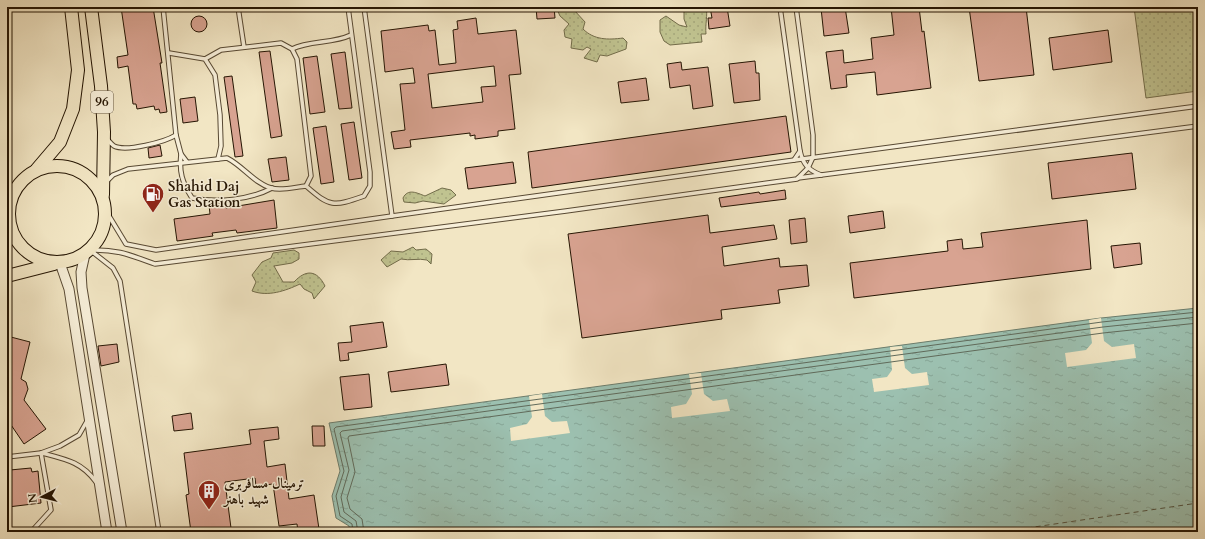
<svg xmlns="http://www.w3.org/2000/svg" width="1205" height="539" font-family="Cardo,Amiri,serif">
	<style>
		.grass { fill: url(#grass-dots); stroke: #726c4a }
		.water { fill: url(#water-ripples); stroke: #6c7c6b }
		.pier { fill: #f2e6c4 }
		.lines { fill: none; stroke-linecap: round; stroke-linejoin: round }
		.shore { stroke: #606a5a; stroke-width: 1 }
		.ferry { stroke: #4f5140; stroke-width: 1; stroke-dasharray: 5 4; stroke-linecap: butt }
		.building { fill: #d8a391; stroke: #251503; fill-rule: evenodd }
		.service-casing { stroke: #584933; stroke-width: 5.5 }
		.tertiary-casing { stroke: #584933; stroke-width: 11 }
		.trunk-casing { stroke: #251503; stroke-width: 14 }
		.service { stroke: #f7efd9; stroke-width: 3.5 }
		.tertiary { stroke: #f7efd9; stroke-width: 9 }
		.trunk { stroke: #f2e6c4; stroke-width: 12 }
		.labels { text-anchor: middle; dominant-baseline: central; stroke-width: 3; stroke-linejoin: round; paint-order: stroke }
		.shield { fill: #f7efd9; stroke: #645643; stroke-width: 1 }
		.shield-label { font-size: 13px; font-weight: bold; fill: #251503 }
		.poi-label { font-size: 14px; font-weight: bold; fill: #251503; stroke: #f7efd9; text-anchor: start }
	</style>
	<defs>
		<pattern id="grass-dots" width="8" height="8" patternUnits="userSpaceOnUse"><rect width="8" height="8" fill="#c0c390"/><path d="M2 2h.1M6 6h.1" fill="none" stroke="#a5a77b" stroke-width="1.8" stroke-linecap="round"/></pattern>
		<pattern id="water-ripples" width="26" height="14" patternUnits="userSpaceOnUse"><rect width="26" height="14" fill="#9cc0b0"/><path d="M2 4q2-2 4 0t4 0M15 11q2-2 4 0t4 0" fill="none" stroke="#86a496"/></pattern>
	</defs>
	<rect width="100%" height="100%" fill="#f2e6c4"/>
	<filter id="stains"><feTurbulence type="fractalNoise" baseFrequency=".005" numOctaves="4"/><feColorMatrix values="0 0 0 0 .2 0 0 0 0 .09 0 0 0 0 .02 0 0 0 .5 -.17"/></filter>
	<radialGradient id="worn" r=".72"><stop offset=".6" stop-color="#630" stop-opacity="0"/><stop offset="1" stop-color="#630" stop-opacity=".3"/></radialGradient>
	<!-- grass -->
	<g class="grass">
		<path d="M556 7H574V10L585 22 583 29C594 40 608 40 623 38L627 42 626 49 607 56 600 55 597 62 584 58 591 49 587 47 583 50 571 48 572 39 565 37 564 30 569 24 560 16Z"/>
		<path d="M684 7H706C708 15 705 24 706 34H701L702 42 670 45 664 41 660 32V20L666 16 679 25 687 27 684 19Z"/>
		<path d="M1134 7H1198V91L1146 98Z"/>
		<path d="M442 188 451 190 456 195 444 204 423 201 415 203 404 202 403 198C408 188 417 193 425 196Z"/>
		<path d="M413 247 416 250 426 249 432 254 431 264 427 260C418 258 410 261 401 259L387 267 381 260 391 251 403 252Z"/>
		<path d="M294 250 299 253V259L292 263 274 266 283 282H294C306 269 317 270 325 286L314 299 312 293 304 289 300 284C285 291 268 297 252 291L256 282 252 275 262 262 271 258 273 253Z"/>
	</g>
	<!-- water -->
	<path class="water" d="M1198 308V532H350L349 526 336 518 332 496 340 471 329 423 1101 318Z"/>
	<!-- pier -->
	<g class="pier">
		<path d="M1101 318 1104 341 1112 347 1134 344 1136 358 1067 367 1065 353 1086 350 1092 343 1089 320Z"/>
		<path d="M902 346 905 368 912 374 927 372 929 385 874 392 872 379 887 377 892 370 890 347Z"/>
		<path d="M701 373 704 394 713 401 727 399 730 411 672 418 671 407 686 404 692 394 689 374Z"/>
		<path d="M542 394 545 416 552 422 567 421 570 433 511 441 510 428 527 424 532 417 529 396Z"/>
	</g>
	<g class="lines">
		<!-- shore -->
		<g class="shore">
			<path d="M353 532 352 524 340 516 336 496 344 471 334 429 336 427 1102 322 1198 312"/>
			<path d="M358 532 356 521 344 512 341 497 349 470 340 433 342 431 1103 327 1198 317"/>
			<path d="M364 532 362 519 350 509 347 498 355 472 348 438 349 436 1103 333 1198 323"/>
		</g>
		<!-- ferry -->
		<path class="ferry" d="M1000 532 1198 503"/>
	</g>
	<!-- building -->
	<g class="building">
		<path d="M121 7H153L162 63H160L167 112 160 113 159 109 155 110 154 106 137 109 136 104H133L128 66 118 68 117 57 128 55Z"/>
		<path d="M536 7H554L555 18 537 19Z"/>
		<path d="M710 7H727L730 26 709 29 708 18H712Z"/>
		<path d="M845 7 849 33 824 36 821 8Z"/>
		<path d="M891 7H919L922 32 924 31 931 88 877 95 875 72 846 75 847 87 831 89 826 52 843 50 844 63 873 59 871 38 894 35Z"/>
		<path d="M969 7H1026L1034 75 979 81Z"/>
		<circle cx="199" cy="24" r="8"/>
		<path d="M476 18 478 34 516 30 521 74 509 75 515 129 498 131V136L475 139V135L470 136V133L410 140 411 147 394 149 391 132 405 130 400 84 415 83 413 68 385 72 381 31 428 25 429 31 435 30 439 65 456 63 453 30 458 29 457 21ZM494 66 496 86 481 87 483 102 432 108 428 74Z"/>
		<path d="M1108 30 1112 62 1053 70 1049 38Z"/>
		<path d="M270 51 282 136 271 138 259 52Z"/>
		<path d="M345 52 352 108 339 109 331 54Z"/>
		<path d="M317 56 325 112 310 114 303 58Z"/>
		<path d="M755 61 756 73H759L760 100 734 103 729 64Z"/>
		<path d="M681 62 682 70 708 67 713 106 693 109 690 85 670 88 667 64Z"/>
		<path d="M232 76 243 156 235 157 224 77Z"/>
		<path d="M646 78 649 100 621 103 618 82Z"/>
		<path d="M195 97 198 121 183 123 180 99Z"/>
		<path d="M786 116 791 152 532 188 528 152Z"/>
		<path d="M354 122 362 178 349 180 341 124Z"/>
		<path d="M326 126 334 182 321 184 313 128Z"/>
		<path d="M160 145 162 156 149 158 148 148Z"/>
		<path d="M1132 153 1136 189 1052 199 1048 163Z"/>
		<path d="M286 157 289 180 272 182 268 159Z"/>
		<path d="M513 162 516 183 468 189 465 168Z"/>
		<path d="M785 190 786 199 721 207 719 198 759 192 760 194Z"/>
		<path d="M274 200 277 228 237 233 236 230 212 233 213 236 177 241 174 219 210 214 209 205 225 203 226 208Z"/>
		<path d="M883 211 885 228 850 233 848 216Z"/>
		<path d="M708 215 710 233 774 225 777 239 722 247 724 266 779 258 780 267 807 265 809 286 778 290 780 303 721 310 722 319 582 338 568 234Z"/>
		<path d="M805 218 807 242 791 244 789 220Z"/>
		<path d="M1087 220 1091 269 854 298 850 263 948 251 947 241 962 239 963 249 983 247 981 233Z"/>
		<path d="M1140 243 1142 264 1114 268 1111 246Z"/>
		<path d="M383 322 387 347 348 353 349 360 340 361 338 343 352 342 350 326Z"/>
		<path d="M7 336 30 342 21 379 26 382 28 389 24 400 46 429 24 444 7 419Z"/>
		<path d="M117 344 119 362 101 366 98 346Z"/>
		<path d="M446 364 449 385 391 392 388 372Z"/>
		<path d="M369 374 372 407 344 410 340 377Z"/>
		<path d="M191 413 193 429 174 431 172 416Z"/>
		<path d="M312 426H324L325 446H313Z"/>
		<path d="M278 427 279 439 264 441 267 467 285 464 289 499 314 495 319 529 298 532 297 524 279 526 273 484 256 486 255 478 225 482 231 528 223 529V532H191L186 495 189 494 184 453 251 444 249 430Z"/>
		<path d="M31 468 32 472 38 471 41 503 8 507 7 476H10V470Z"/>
	</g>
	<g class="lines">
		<!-- service casing -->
		<g class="service-casing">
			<g id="service">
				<path d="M163 7 176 135 181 154 187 162"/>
				<path d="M238 7 244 47"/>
				<path d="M364 7 392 216 802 159 1198 106"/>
				<path d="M780 7 800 151 794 160"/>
				<path d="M292 49C310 40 332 44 351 35"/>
				<path d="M169 53 205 59 215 75 220 115 221 146 218 159"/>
				<path d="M205 59 221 50 281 43 292 49 297 59 311 176 306 186"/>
				<path d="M107 139C109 141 111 144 114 146 126 152 165 142 176 135"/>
				<path d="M800 151C803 164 808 170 821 175"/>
				<path d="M181 154C179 172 182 182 192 198 216 203 250 200 272 188"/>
				<path d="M798 178 1198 126"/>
				<path d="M106 182 113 175 128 169 227 158C243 166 254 183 271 188 282 191 295 187 306 186 330 207 333 207 364 196L370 186V172L348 7"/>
				<path d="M106 211 126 244 156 250 392 216"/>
				<path d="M90 250C117 249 130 255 155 264L566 211 797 179 808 168 813 157V135L796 7"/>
				<path d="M90 250 113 268 120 281 159 532"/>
				<path d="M42 453C65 459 82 462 96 482"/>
				<path d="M7 457 41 453 60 446 79 435 87 421"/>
				<path d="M31 532 51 510 41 453"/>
			</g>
		</g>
		<!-- tertiary casing -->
		<g class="tertiary-casing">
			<g id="tertiary">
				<path d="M85 254 81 272 82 288 122 532"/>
				<path d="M60 263 69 289 107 532"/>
			</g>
		</g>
		<!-- trunk casing -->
		<g class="trunk-casing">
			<g id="trunk">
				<path d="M91 7 101 86 104 132 103 195"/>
				<circle cx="57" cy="214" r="48"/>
				<path d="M37 169 60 142 73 109 78 70 71 7"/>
				<path d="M7 276 54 264"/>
			</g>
		</g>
		<!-- service -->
		<use href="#service" class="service"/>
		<!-- tertiary -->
		<use href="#tertiary" class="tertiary"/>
		<!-- trunk -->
		<use href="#trunk" class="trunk"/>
	</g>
	<!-- icons -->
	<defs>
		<g id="fuel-pin" transform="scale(1.15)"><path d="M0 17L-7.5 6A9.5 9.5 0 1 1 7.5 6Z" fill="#8f2418" stroke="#f7efd9"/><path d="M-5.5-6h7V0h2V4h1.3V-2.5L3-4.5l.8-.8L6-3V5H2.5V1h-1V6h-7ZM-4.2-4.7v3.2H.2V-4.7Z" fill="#fff"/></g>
		<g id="building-pin" transform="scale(1.15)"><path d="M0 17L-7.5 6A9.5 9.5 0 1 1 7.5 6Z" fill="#8f2418" stroke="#f7efd9"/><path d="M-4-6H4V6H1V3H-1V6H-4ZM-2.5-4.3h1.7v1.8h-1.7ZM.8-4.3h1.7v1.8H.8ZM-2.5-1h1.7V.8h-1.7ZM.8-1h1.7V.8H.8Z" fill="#fff"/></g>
	</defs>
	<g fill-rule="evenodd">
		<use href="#fuel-pin" x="153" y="194"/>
		<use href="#building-pin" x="209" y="491"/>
	</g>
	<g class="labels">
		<!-- shield labels -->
		<rect class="shield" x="91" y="91" width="22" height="22" rx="3"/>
		<g class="shield-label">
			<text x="102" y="102">96</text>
		</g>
		<!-- poi labels -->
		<g class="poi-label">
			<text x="168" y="186">Shahid Daj<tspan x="168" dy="16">Gas Station</tspan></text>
			<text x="224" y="483">ترمینال مسافربری<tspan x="224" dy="16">شهید باهنر</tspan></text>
		</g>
	</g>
	<!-- margin -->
	<rect width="1205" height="539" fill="none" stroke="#f2e6c4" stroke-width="24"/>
	<rect x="8" y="8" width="1189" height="523" fill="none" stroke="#251503" stroke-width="2"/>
	<rect x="12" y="12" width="1181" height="515" fill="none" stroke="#251503"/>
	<!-- north arrow -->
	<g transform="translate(42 497) rotate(263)" stroke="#f7efd9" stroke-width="3" paint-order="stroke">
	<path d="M0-3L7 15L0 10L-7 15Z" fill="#251503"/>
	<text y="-6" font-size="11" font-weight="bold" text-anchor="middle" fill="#251503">N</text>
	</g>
	<rect width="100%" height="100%" filter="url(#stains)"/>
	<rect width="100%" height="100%" fill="url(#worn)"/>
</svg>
